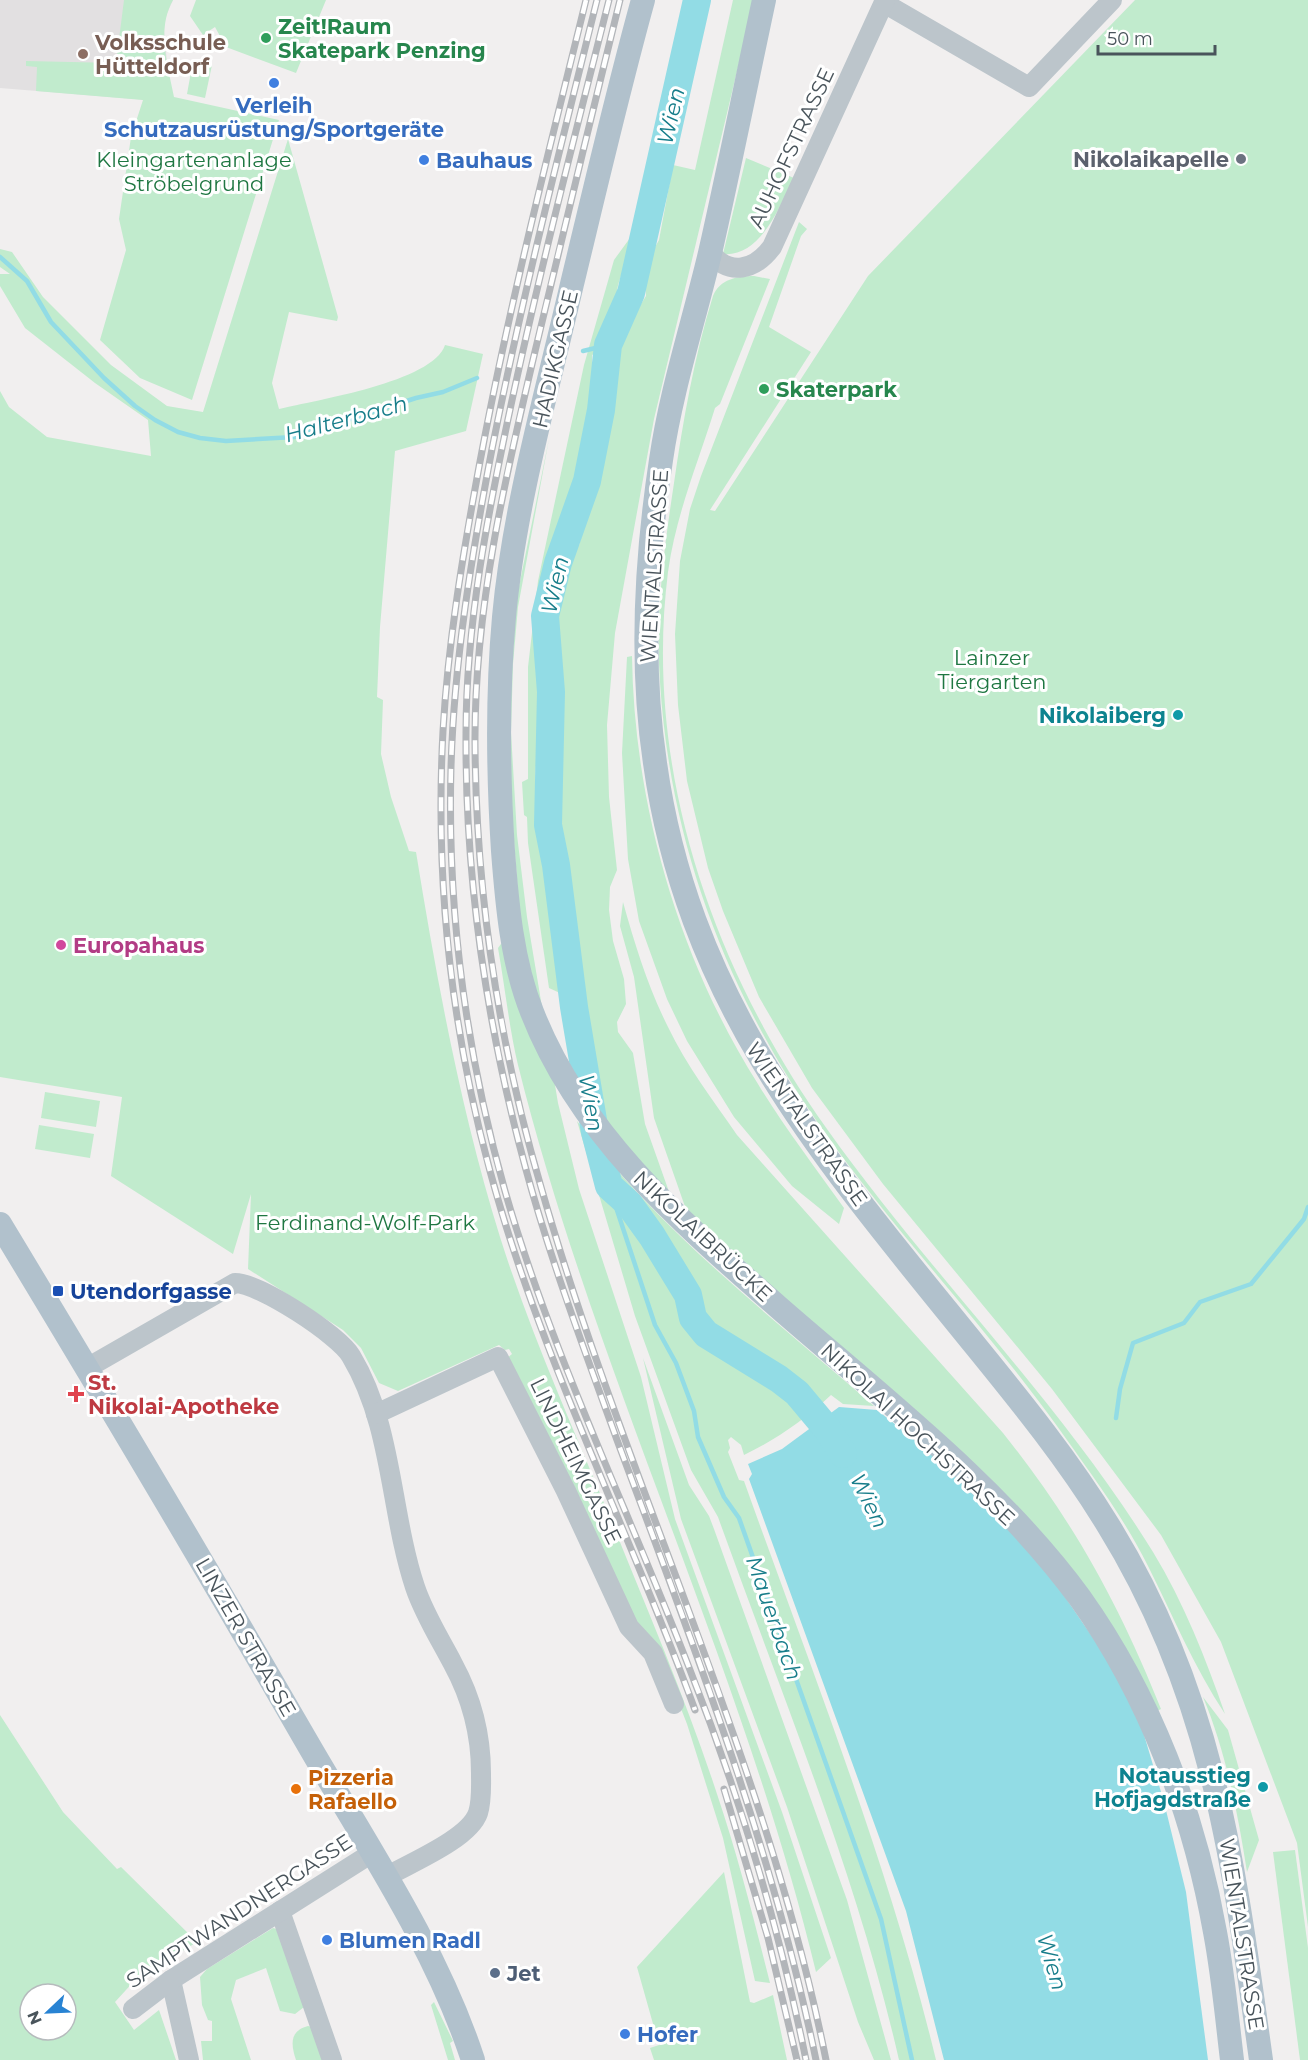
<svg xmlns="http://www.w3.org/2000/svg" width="1308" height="2060" font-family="Montserrat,sans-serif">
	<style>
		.education { fill: #e2e0e1 }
		.green { fill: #c1ebcd; fill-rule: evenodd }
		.water { fill: #92dce5 }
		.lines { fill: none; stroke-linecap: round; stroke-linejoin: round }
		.stream { stroke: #92dce5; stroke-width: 4.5 }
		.river { stroke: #92dce5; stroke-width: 28 }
		.minor { stroke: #bcc5cb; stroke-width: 20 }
		.major { stroke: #b1c1cc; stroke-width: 24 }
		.rail-casing { stroke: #b2b5b9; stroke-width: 7 }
		.rail { stroke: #fff; stroke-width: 4.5; stroke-dasharray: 14; stroke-linecap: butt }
		.leisure-dot { fill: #2e9e5b; stroke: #fff; stroke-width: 2 }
		.education-dot { fill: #8d6e63; stroke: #fff; stroke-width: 2 }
		.shop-dot { fill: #3f7fe0; stroke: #fff; stroke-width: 2 }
		.worship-dot { fill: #6b7280; stroke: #fff; stroke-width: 2 }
		.culture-dot { fill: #0f9aa8; stroke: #fff; stroke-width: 2 }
		.hotel-dot { fill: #d1479c; stroke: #fff; stroke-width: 2 }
		.transit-dot { fill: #1a4fb4; stroke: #fff; stroke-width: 2 }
		.health-dot { fill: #e0444e; stroke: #fff; stroke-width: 2 }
		.food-dot { fill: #e8710a; stroke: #fff; stroke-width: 2 }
		.service-dot { fill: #5c6f8a; stroke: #fff; stroke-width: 2 }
		.labels { text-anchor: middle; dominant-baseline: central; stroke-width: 6; stroke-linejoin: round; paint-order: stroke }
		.leisure-label { font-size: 21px; font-weight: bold; fill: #27864d; stroke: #fff; text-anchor: start }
		.education-label { font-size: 21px; font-weight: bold; fill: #785e54; stroke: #fff; text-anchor: start }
		.shop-label { font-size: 21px; font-weight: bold; fill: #366cbe; stroke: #fff; text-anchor: start }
		.street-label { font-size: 21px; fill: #49545b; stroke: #fff }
		.park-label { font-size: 21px; fill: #1f7742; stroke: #fff }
		.worship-label { font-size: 21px; font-weight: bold; fill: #5b616d; stroke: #fff; text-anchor: end }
		.culture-label { font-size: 21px; font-weight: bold; fill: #0d838f; stroke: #fff; text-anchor: end }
		.hotel-label { font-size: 21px; font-weight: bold; fill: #b23c85; stroke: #fff; text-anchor: start }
		.transit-label { font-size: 21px; font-weight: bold; fill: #164399; stroke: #fff; text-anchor: start }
		.health-label { font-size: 21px; font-weight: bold; fill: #be3a42; stroke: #fff; text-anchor: start }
		.food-label { font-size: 21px; font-weight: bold; fill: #c56008; stroke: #fff; text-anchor: start }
		.service-label { font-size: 21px; font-weight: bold; fill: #4e5e75; stroke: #fff; text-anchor: start }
		.water-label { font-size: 22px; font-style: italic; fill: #177d8a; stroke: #fff }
	</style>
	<rect width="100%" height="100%" fill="#f1efef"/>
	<!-- education -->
	<path class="education" d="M0 0H173L165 18 164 31 171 102 0 88Z"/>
	<!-- green -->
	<g class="green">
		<path d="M124 0H173C156 30 168 66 174 97L279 120 192 400 140 378 100 340 126 250 119 219 131 137 143 100 36 91 37 67 26 66V61L116 63Z"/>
		<path d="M196 0H326L296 73 226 47 215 27 203 35 190 16Z"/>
		<path d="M733 0H754L654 419 615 633 607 725 609 797 617 870 610 887 609 910 613 941 624 979 626 1004 617 1022 618 1032 633 1053 645 1124 673 1203 599 1116 556 823 559 660 552 630V613L568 552 579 545 598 481 608 419 613 363 619 339 646 296 645 278 649 258 659 240 673 165 695 170Z"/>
		<path d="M1135 0H1308V1927L1297 1843 1221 1642 1161 1535 1052 1389 883 1184 812 1088 759 997 723 911 708 868 687 781 678 705 675 634 680 561 690 509 701 476 799 222 807 229 801 236 769 327 811 352 710 510 715 511 868 276Z"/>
		<path d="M193 61 212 65 205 98 187 94Z"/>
		<path d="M288 139 338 317 337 321 289 312 272 383 279 409C316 400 433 382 445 345L483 354 466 431 395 451 380 627 377 697 383 700 381 754 391 797 409 851 416 852C437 981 461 1112 500 1237 530 1332 571 1423 609 1515 646 1607 686 1699 717 1794 738 1856 754 1920 770 1983L755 1981 723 1838 687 1724 667 1673 632 1625 506 1359 512 1354 509 1349 505 1350 499 1345 398 1391 379 1383 361 1348 343 1330 248 1269 251 1194 233 1254 111 1176 122 1097 0 1077V391L9 407 47 437 151 456 148 420 95 383 25 328 0 286V274H10L0 267V249L12 252 43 297 111 365 167 406 203 412Z"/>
		<path d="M746 158 794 178C779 207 761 257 723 254Z"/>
		<path d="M630 238C632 264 612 281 618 303L606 320 603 348 592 355V408L562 543 550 549 538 606 544 693C537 707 544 730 543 747 542 752 538 755 537 759 533 778 537 814 540 834 541 847 549 856 545 868L562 994 549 988 528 843 527 817 524 815 522 782 528 779V667L538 581 584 365 614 260Z"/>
		<path d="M754 276 770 279 720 404 715 408C698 463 676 514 668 572 643 770 713 969 827 1129 930 1274 1059 1400 1153 1552 1184 1603 1206 1659 1225 1714 1194 1667 1173 1616 1148 1566 1123 1516 1089 1471 1057 1426 982 1322 893 1230 820 1126 727 993 670 844 660 682 655 615 664 549 674 483 683 421 694 357 713 296 720 279 737 276 754 276Z"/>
		<path d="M549 439 518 607 513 664 511 732 517 835 527 917 558 1103 579 1189 641 1377 675 1519 782 1812 831 1958 816 1972C741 1662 595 1374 518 1065 509 1027 505 987 498 948L520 918 507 750 516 601Z"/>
		<path d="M632 656C634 804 678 958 758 1084 784 1127 815 1167 844 1208L839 1224 792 1186 734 1117 687 1041 667 999 639 921 628 859 622 753 627 657Z"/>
		<path d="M623 902C635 945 648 987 668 1027 686 1065 713 1100 737 1135L1003 1433C1074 1522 1119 1604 1161 1709L1157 1711C1135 1665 1112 1623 1082 1582L689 1218 654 1118 634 977 620 926Z"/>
		<path d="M45 1092 100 1101 96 1127 41 1118Z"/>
		<path d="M577 1121C659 1231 771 1316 874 1406L843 1404 831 1395C804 1420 777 1439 744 1455L741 1445 731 1437 728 1440 730 1448 728 1452 739 1480 744 1481C812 1672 888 1862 936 2060H899C857 1875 782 1696 718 1517L691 1470 635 1316Z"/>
		<path d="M39 1125 94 1134 90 1158 35 1149Z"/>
		<path d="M643 1358 689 1485 709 1516 714 1529 847 1900 891 2060H874L858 2022 787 1807 681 1519Z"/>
		<path d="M1203 1697 1228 1730 1259 1840 1247 1872C1238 1814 1226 1752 1203 1697Z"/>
		<path d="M0 1715 63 1812 117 1869 121 1867 197 1942 136 1979 115 2002 134 2030 159 2010 176 2060H0ZM30 1994H66V2030H30Z"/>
		<path d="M1295 1850 1308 1948V2060H1300L1273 1852Z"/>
		<path d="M724 1872 750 2002 754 2003 773 1995 787 2060H654L650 2048 659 2045 637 1967Z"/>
		<path d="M273 1928 280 1930 304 2007 295 2014 280 2011 266 1968 236 1980 231 1999 251 2060H203L201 2041H212V2021L208 2020 202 2005 200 1977 207 1969Z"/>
		<path d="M434 2002 453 2041 450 2043 455 2060H448L431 2005Z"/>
		<path d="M308 2026 312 2027 325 2060H296C291 2045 289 2031 308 2026Z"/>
	</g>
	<!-- water -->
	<path class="water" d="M839 1407 877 1410 943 1462 1043 1565 1111 1664 1142 1728 1164 1802 1186 1892 1208 2060H944L906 1911 749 1479 752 1474 748 1464 782 1449Z"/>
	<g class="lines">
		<!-- stream -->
		<g class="stream">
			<path d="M0 257 27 281 51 322 104 378 135 406 155 420 178 432 200 438 226 441 294 437 416 398 443 392 477 378"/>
			<path d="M583 351 608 345"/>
			<path d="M609 1186 655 1325 676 1363 694 1411 698 1437 724 1497 739 1518 881 1919 912 2060"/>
			<path d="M1116 1418 1120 1389 1133 1343 1184 1323 1200 1302 1251 1284 1304 1219 1308 1207"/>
		</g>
		<!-- river -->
		<path class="river" d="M697 0 631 293 608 345 601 410 587 481 558 563 545 616 551 692 548 825 556 865 574 1007 595 1132 609 1186 629 1204 652 1236 688 1295 693 1318 706 1334 779 1379 797 1393 828 1430 843 1454"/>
		<!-- minor -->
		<g class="minor">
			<path d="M884 3 1029 87 1112 0"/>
			<path d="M710 252C729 277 755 270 772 247L885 0"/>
			<path d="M87 1368 235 1283C259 1283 339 1335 351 1356 393 1426 390 1512 415 1587 424 1614 440 1639 453 1664 471 1697 481 1735 481 1773 481 1786 482 1801 478 1813 469 1839 410 1863 386 1877"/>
			<path d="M376 1414 498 1357 566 1491 629 1627 653 1653 674 1704"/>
			<path d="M280 1911 332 2060"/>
			<path d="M171 1980 189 2060"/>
			<path d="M133 2009 171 1980 372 1853"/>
		</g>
		<!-- major -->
		<g class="major">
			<path d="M643 0C617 94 595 189 572 284 547 392 514 507 504 617 497 695 498 773 503 851 507 904 512 962 532 1012 580 1135 680 1221 777 1306 880 1396 999 1487 1080 1598 1150 1696 1194 1814 1215 1932 1223 1974 1227 2018 1232 2060"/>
			<path d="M764 0C746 84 729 169 710 253 694 321 671 390 661 460 646 559 640 663 655 763 689 1006 826 1161 974 1344 1022 1403 1069 1461 1108 1525 1214 1696 1234 1866 1261 2060"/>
			<path d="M0 1224C104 1396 207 1569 308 1744 367 1846 436 1947 473 2060"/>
		</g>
		<!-- rail casing -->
		<g class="rail-casing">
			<g id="rail">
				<path d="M586 0C548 155 508 310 479 467 463 554 448 642 443 731 435 879 451 1028 490 1171 540 1357 629 1529 695 1710"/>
				<path d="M597 0C560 149 522 298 492 449 472 554 454 660 451 767 447 910 466 1053 505 1191 552 1355 629 1511 690 1670 740 1797 779 1927 806 2060"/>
				<path d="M609 0C575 135 540 270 511 405 488 513 466 623 466 733 465 878 487 1026 525 1166 550 1259 584 1349 617 1440 693 1644 772 1846 816 2060"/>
				<path d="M620 0C592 114 564 229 537 343 506 474 474 608 475 744 476 892 499 1044 541 1187 625 1482 766 1758 826 2060"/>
				<path d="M724 1789 768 1938 797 2060"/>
			</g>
		</g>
		<!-- rail -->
		<use href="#rail" class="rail"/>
	</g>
	<!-- markers -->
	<g class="leisure-dot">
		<circle cx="266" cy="38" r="6"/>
		<circle cx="764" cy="389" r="6"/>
	</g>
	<circle class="education-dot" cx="83" cy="54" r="6"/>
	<g class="shop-dot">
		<circle cx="274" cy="83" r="6"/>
		<circle cx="424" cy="160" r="6"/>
		<circle cx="327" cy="1940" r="6"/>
		<circle cx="625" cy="2034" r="6"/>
	</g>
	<circle class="worship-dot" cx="1241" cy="159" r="6"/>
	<g class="culture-dot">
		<circle cx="1178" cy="715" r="6"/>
		<circle cx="1263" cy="1787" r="6"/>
	</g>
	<circle class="hotel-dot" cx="61" cy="945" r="6"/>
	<rect class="transit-dot" x="52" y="1285" width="12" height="12" rx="3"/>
	<path class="health-dot" d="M73 1385h6v6h6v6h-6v6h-6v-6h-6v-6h6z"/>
	<circle class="food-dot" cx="296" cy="1789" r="6"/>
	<circle class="service-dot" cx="495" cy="1973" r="6"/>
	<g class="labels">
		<!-- leisure labels -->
		<g class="leisure-label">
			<text x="278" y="26">Zeit!Raum<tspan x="278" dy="24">Skatepark Penzing</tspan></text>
			<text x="776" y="389">Skaterpark</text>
		</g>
		<!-- education labels -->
		<g class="education-label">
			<text x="95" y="42">Volksschule<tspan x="95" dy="24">Hütteldorf</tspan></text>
		</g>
		<!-- shop labels -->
		<g class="shop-label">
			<text x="274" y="105" text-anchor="middle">Verleih<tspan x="274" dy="24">Schutzausrüstung/Sportgeräte</tspan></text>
			<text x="436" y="160">Bauhaus</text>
			<text x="339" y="1940">Blumen Radl</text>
			<text x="637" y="2034">Hofer</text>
		</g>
		<!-- street labels -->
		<g class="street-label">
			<text transform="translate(791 148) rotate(-65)">AUHOFSTRASSE</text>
			<text transform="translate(555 359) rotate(-77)">HADIKGASSE</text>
			<text transform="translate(654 566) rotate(-86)">WIENTALSTRASSE</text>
			<text transform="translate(807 1124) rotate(55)">WIENTALSTRASSE</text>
			<text transform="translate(703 1236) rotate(43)">NIKOLAIBRÜCKE</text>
			<text transform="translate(918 1434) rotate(43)">NIKOLAI HOCHSTRASSE</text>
			<text transform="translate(576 1461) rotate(64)">LINDHEIMGASSE</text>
			<text transform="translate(246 1637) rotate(60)">LINZER STRASSE</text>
			<text transform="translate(239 1911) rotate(-33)">SAMPTWANDNERGASSE</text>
			<text transform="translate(1242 1934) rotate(81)">WIENTALSTRASSE</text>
		</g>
		<!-- park labels -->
		<g class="park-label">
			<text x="194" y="159">Kleingartenanlage<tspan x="194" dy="24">Ströbelgrund</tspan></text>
			<text x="992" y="657">Lainzer<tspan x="992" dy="24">Tiergarten</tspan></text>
			<text x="365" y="1222">Ferdinand-Wolf-Park</text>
		</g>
		<!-- worship labels -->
		<g class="worship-label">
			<text x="1229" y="159">Nikolaikapelle</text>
		</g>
		<!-- culture labels -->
		<g class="culture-label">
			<text x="1166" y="715">Nikolaiberg</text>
			<text x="1251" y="1775">Notausstieg<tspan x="1251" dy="24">Hofjagdstraße</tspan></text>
		</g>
		<!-- hotel labels -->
		<g class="hotel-label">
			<text x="73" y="945">Europahaus</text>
		</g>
		<!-- transit labels -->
		<g class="transit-label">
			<text x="70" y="1291">Utendorfgasse</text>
		</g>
		<!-- health labels -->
		<g class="health-label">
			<text x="88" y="1382">St.<tspan x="88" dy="24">Nikolai-Apotheke</tspan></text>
		</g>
		<!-- food labels -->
		<g class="food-label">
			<text x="308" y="1777">Pizzeria<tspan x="308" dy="24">Rafaello</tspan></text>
		</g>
		<!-- service labels -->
		<g class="service-label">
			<text x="507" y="1973">Jet</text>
		</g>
		<!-- water labels -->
		<g class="water-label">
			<text transform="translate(671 116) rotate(-77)">Wien</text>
			<text transform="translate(346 419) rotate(-15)">Halterbach</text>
			<text transform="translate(555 585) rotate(-77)">Wien</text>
			<text transform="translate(591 1103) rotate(80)">Wien</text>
			<text transform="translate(869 1501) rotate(64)">Wien</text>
			<text transform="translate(774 1618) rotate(71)">Mauerbach</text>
			<text transform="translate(1052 1962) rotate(74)">Wien</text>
		</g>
	</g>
	<!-- north arrow -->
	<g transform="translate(48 2012) rotate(247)"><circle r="28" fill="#ffffff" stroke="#b6bbbd" stroke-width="1.5"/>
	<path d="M0-4.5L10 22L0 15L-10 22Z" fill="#2883d3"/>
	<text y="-9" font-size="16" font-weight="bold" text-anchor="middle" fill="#49545b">N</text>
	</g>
	<!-- scale -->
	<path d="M1098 45v9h117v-9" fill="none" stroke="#49545b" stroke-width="3"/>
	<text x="1107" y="45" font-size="18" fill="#49545b" stroke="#ffffff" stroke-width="4.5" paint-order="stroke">50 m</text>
</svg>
